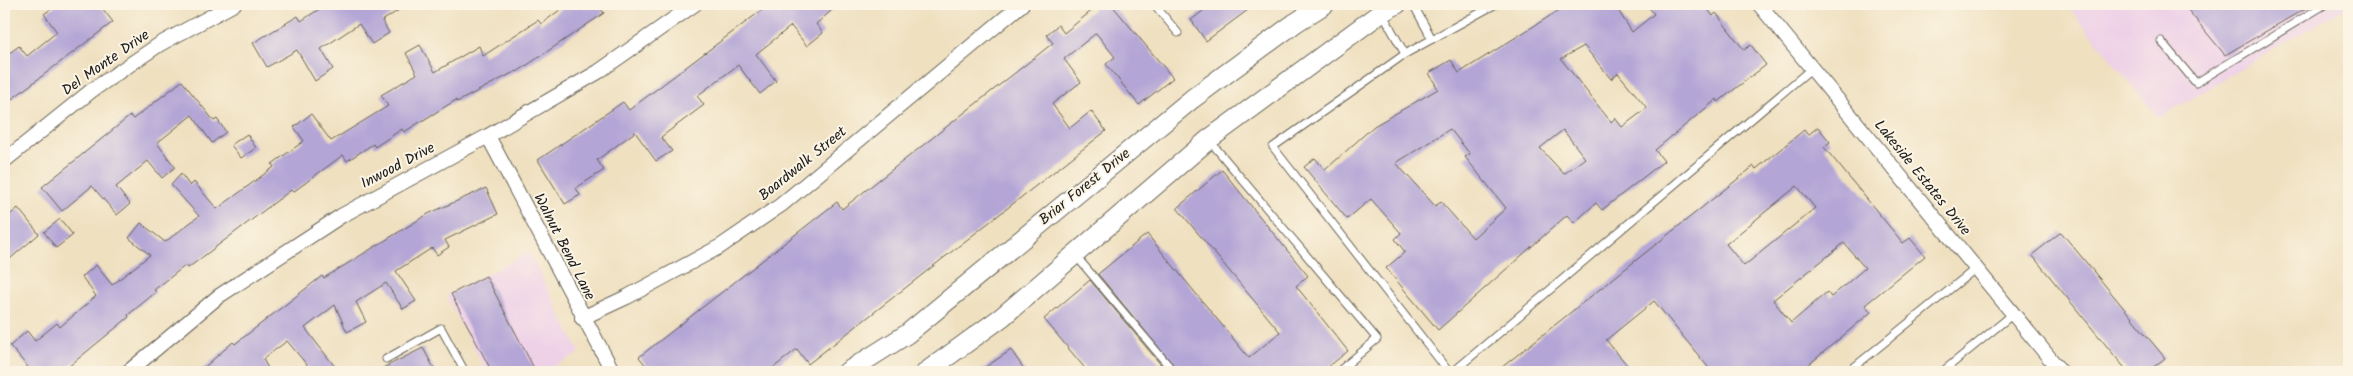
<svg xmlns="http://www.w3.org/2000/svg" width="2353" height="376" font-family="Kalam,sans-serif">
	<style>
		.built { fill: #eed0e7 }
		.building { fill: #b3a5d6; fill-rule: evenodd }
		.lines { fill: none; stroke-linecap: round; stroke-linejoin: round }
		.lane-casing { stroke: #666155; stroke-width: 9 }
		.street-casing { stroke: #666155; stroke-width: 16 }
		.secondary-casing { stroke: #666155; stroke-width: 21 }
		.lane { stroke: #fff; stroke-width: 7 }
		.street { stroke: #fff; stroke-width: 14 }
		.secondary { stroke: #fff; stroke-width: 19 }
		.labels { text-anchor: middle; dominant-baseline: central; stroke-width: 4; stroke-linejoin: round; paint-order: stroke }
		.street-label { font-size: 15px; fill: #1c1c1c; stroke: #fcf5e5 }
	</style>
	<rect width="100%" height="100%" fill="#fcf5e5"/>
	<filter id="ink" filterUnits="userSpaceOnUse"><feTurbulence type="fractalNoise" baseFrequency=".02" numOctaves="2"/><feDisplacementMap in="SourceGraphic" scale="10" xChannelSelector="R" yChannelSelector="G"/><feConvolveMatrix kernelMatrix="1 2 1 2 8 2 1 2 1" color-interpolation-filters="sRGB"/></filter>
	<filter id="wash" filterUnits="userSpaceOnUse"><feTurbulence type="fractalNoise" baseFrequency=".0096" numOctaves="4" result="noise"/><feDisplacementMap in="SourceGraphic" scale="20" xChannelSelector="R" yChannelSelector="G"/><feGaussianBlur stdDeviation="1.12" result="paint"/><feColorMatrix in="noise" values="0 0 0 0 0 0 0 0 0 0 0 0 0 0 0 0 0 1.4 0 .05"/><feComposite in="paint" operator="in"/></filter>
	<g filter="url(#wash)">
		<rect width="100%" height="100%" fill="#efe0c0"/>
		<!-- built -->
		<g class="built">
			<path d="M2066 4H2349V5L2159 118Z"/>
			<path d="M529 252 580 353 542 372H487L446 296Z"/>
		</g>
		<g id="blocks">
			<!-- building -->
			<g class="building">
				<path d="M58 4H99L113 22 4 105V57L19 46 27 56 57 32 44 14Z"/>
				<path d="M327 4H408L382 21 389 33 372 44 359 24 321 49 333 69 315 81 297 50 267 67 253 43 298 16 301 21Z"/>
				<path d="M568 4H597L604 13 517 72 516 71 457 102 456 100 404 132 402 129 375 147 373 144 347 161 343 155 293 192 291 190 188 268 186 265 154 290 156 292 128 315 129 317 62 372H32L10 346 27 331 35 341 57 323 60 327 96 296 82 277 96 265 112 285 150 255 129 238 141 223 165 242 199 216 171 185 181 174 190 186 194 182 217 209 274 167 272 164 304 141 294 127 311 114 331 141 388 106 381 95 417 74 406 53 420 45 435 72 479 46 483 56 538 20 541 24Z"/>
				<path d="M770 4H839L816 24 823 33 807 46 791 26 756 54 776 81 760 94 738 65 697 96 704 105 661 137 672 151 656 161 635 132 597 160 604 170 576 188 580 195 565 204 538 160 623 102 629 110Z"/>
				<path d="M1100 4H1111L1173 78 1139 105 1106 64 1115 57 1096 33 1064 59 1081 82 1052 104 1070 128 1091 111 1106 131 808 364 797 349 768 372H651L639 357 837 202 842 209 1053 43 1046 35 1058 25 1064 33Z"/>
				<path d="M1212 4H1256L1206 41 1191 20Z"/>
				<path d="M1569 4H1614L1632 32 1654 14 1646 4H1704L1713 16 1716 13 1744 50 1751 45 1766 65 1718 102 1717 99 1655 150 1664 161 1602 210 1596 203 1574 223 1567 215 1438 330 1386 268 1405 252 1395 239 1401 233 1371 199 1347 219 1304 167 1315 158 1325 170 1374 126 1438 89 1429 73 1451 60 1459 73ZM1584 46 1611 79 1618 73 1647 108 1622 127 1615 118 1611 122 1561 59ZM1450 129 1470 154 1465 157 1506 208 1473 238 1441 202 1435 206 1396 163ZM1563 130 1585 158 1564 174 1540 148Z"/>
				<path d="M2183 4H2313L2225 55Z"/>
				<path d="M182 81 214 121 217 119 226 132 212 143 192 115 157 143 175 167 162 178 148 161 116 187 130 204 117 215 92 186 62 211 42 187 130 116 133 119Z"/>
				<path d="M1818 127 1830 142 1824 147 1903 243 1910 238 1925 256 1865 305 1871 312 1800 372H1712L1654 301 1606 340 1633 372H1496L1754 166 1756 169 1804 130 1808 135ZM1797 186 1815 208 1744 266 1726 244ZM1844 243 1865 268 1831 297 1827 292 1791 323 1773 300Z"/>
				<path d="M247 134 256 148 241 158 231 145Z"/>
				<path d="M1222 170 1308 276 1296 286 1348 351 1322 372H1179L1098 274 1147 234 1249 358 1280 332 1177 208Z"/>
				<path d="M486 188 498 214 445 240 449 247 437 255 432 248 396 271 416 301 403 309 386 283 356 302 366 322 347 332 335 305 305 328 339 372H313L287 341 263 359 270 372H199L233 342 235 344 322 276 324 278 428 214Z"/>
				<path d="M18 208 39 234 4 264V220Z"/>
				<path d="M60 219 73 235 56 248 44 232Z"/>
				<path d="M2061 232 2165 358 2147 372H2128L2032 255Z"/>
				<path d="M486 276 536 372H492L451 294Z"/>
				<path d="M1090 280 1167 372H1088L1044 319Z"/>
				<path d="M423 348 436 372H375Z"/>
				<path d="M1011 350 1026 372H978Z"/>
			</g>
		</g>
	</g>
	<g filter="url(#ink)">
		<use href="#blocks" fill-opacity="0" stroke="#666155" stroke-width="1"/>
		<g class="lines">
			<!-- lane casing -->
			<g class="lane-casing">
				<g id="lane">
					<path d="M1154 4 1178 33"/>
					<path d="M1377 4 1405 54"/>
					<path d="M1413 4 1432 39"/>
					<path d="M2161 41 2196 83 2326 4"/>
					<path d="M1209 140 1377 339 1338 372"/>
					<path d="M1076 256 1174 372"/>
					<path d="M386 359 441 328 465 372"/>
					<path d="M1449 372 1273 147 1405 54 1496 4"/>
					<path d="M1453 372 1812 68"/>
					<path d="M1848 372 1975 269"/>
					<path d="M1942 372 2013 314"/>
				</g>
			</g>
			<!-- street casing -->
			<g class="street-casing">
				<g id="street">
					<path d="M1759 4 2061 372"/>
					<path d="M488 136 613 372"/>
					<path d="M4 161 91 91 160 44 234 4"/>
					<path d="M582 318 627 297 721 246 781 205 1022 4"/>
					<path d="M128 372 219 296 341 216 488 136 598 72 695 4"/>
				</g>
			</g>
			<!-- secondary casing -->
			<g class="secondary-casing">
				<g id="secondary">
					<path d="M847 372 907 334 1192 99 1295 23 1325 4"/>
					<path d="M926 372 1002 317 1208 140 1382 12 1397 4"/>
				</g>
			</g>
			<!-- lane -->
			<use href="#lane" class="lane"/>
			<!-- street -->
			<use href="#street" class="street"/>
			<!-- secondary -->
			<use href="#secondary" class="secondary"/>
		</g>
	</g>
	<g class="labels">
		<!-- street labels -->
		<g class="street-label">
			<text transform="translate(106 63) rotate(-35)">Del Monte Drive</text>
			<text transform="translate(803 164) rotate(-39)">Boardwalk Street</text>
			<text transform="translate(398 166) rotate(-28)">Inwood Drive</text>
			<text transform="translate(1922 178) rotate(51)">Lakeside Estates Drive</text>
			<text transform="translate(1085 187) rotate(-39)">Briar Forest Drive</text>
			<text transform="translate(564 247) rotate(63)">Walnut Bend Lane</text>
		</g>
	</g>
	<!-- margin -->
	<rect width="2353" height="376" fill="none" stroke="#fcf5e5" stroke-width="20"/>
</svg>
